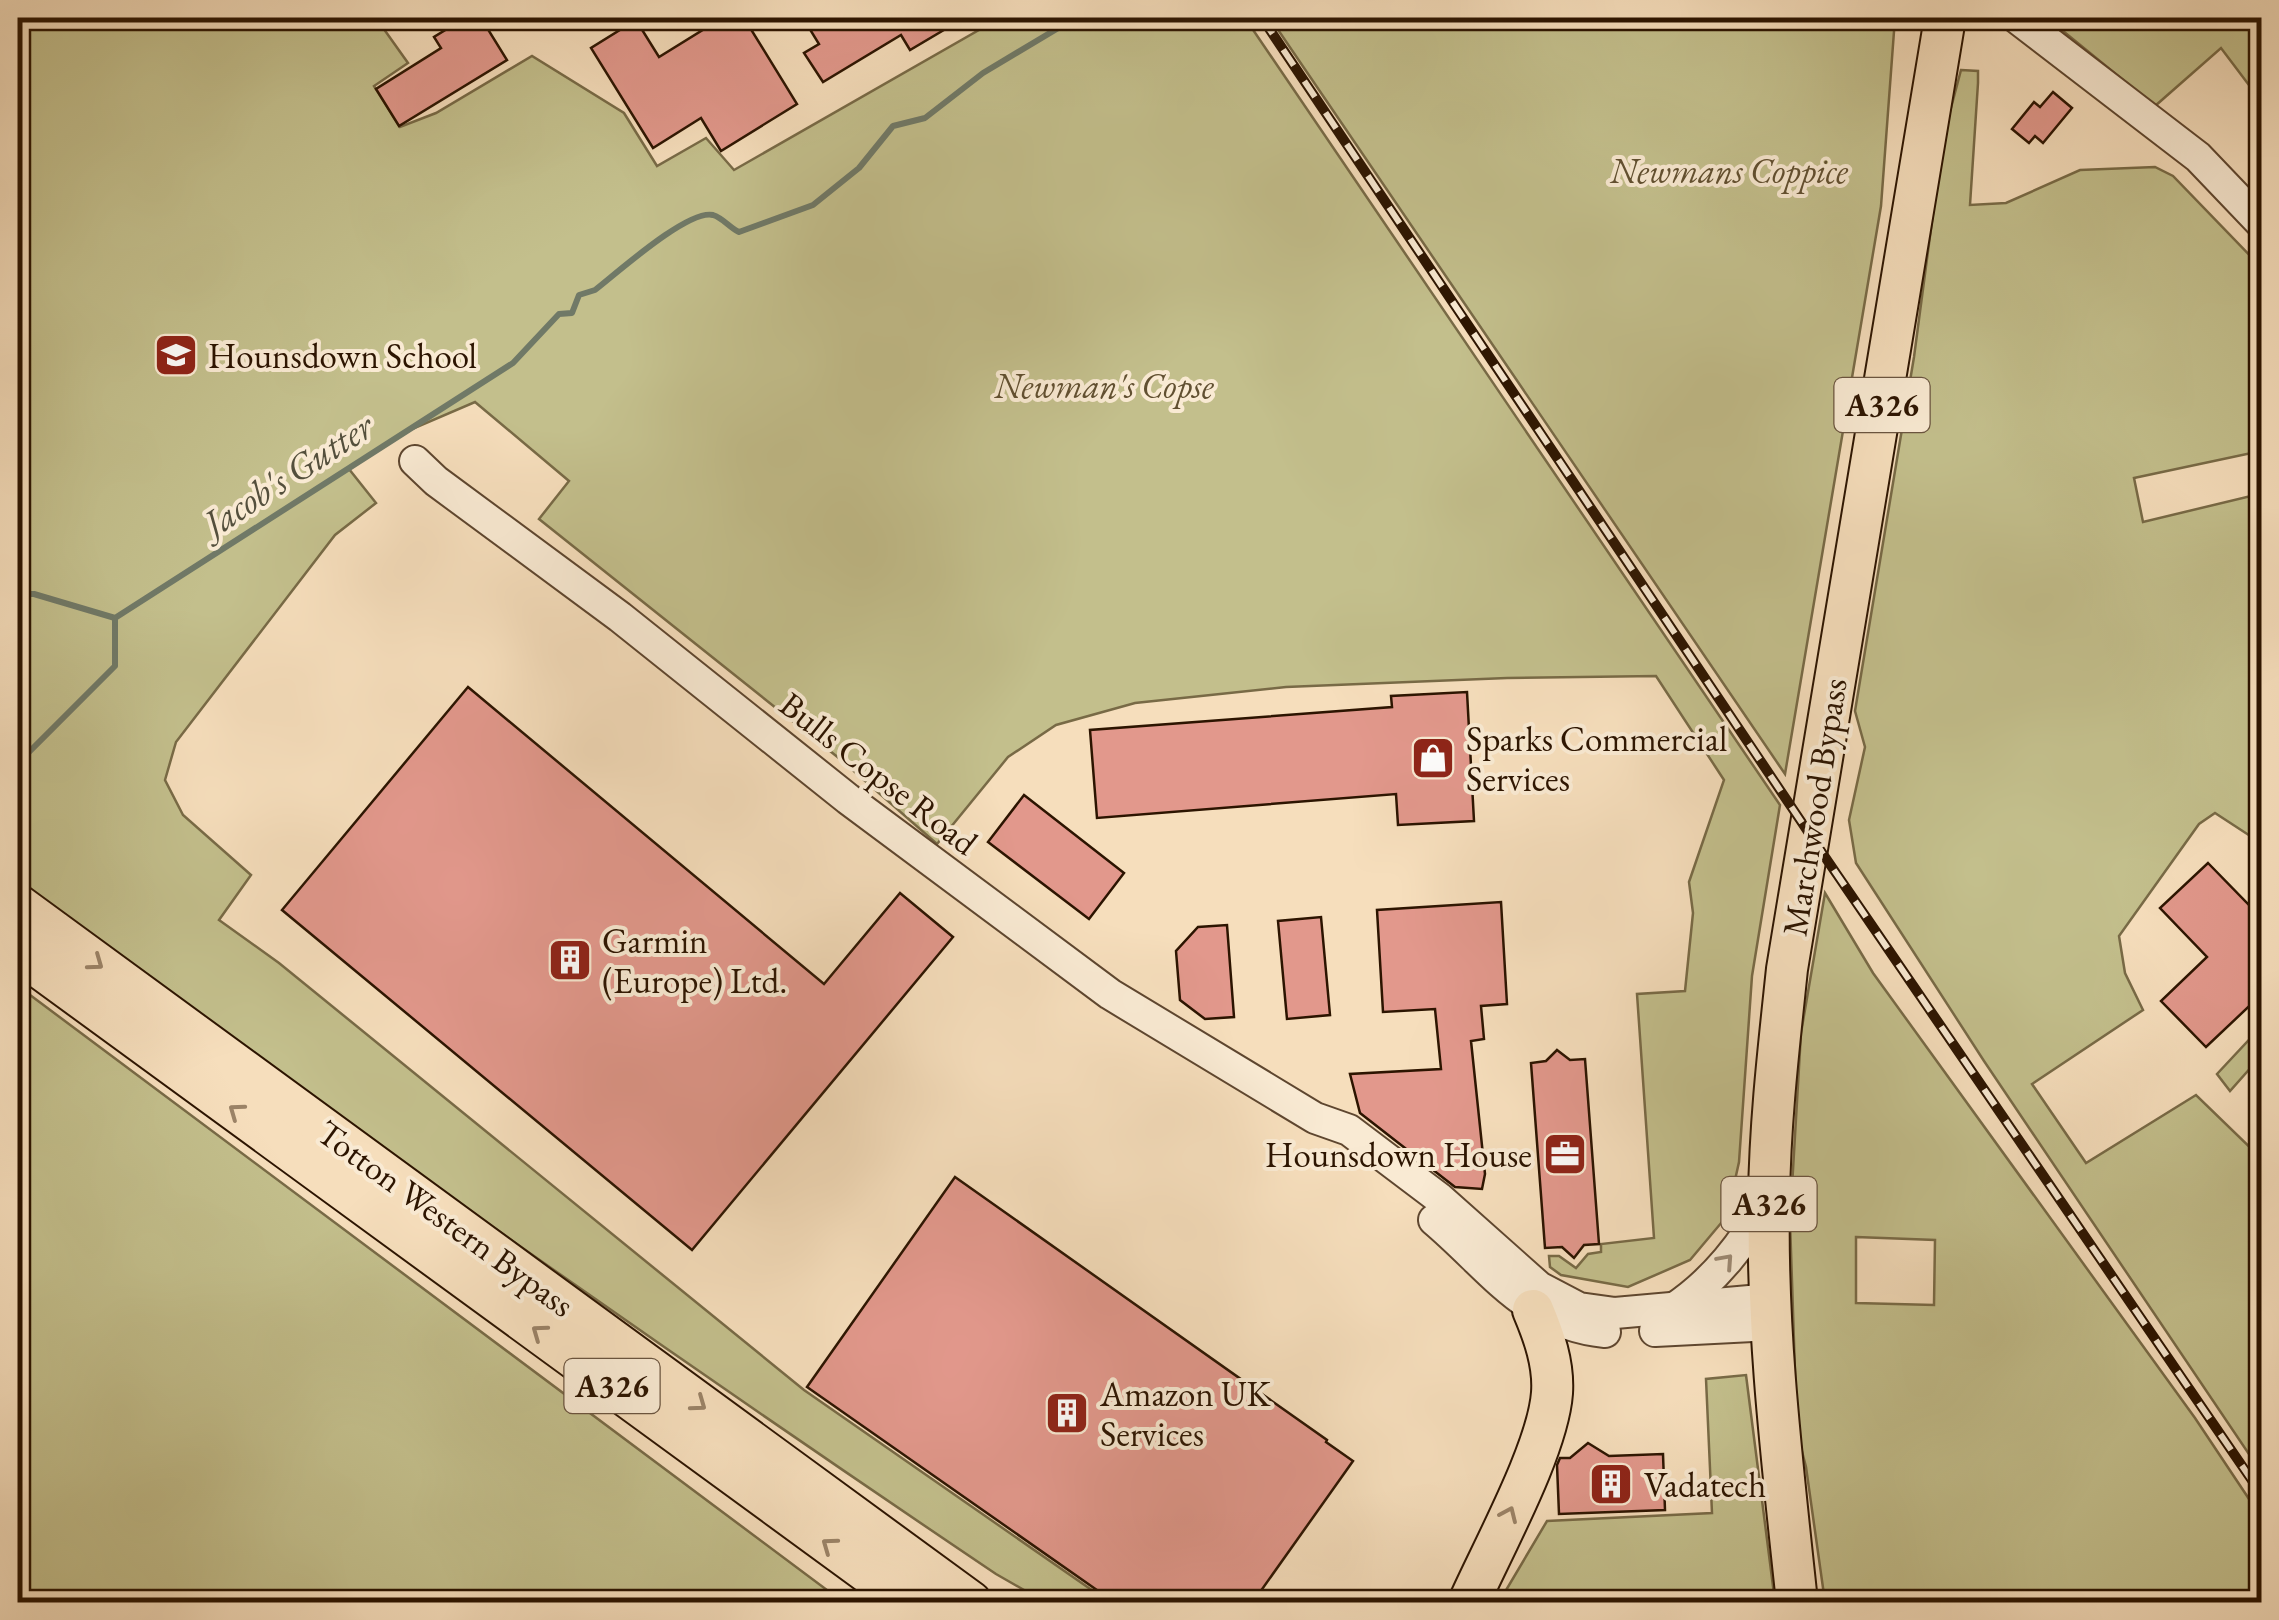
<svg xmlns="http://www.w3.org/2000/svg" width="2279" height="1620" font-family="'EB Garamond',serif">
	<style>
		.green { fill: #c3bf8c; stroke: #786a46; stroke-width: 2.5; fill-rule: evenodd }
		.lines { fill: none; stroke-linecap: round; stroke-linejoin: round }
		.stream { stroke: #707967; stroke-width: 6 }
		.building { fill: #e2988c; stroke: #2c1400; stroke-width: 2.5 }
		.minor-casing { stroke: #5e462f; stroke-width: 34 }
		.major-casing { stroke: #2c1400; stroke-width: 44 }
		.minor { stroke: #f9ead3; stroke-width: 30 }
		.major { stroke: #f6debc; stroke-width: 40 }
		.rail-casing { stroke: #2c1400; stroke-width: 10 }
		.rail { stroke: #f9ead3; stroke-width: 6; stroke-dasharray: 19; stroke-linecap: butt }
		.oneway { stroke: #9b8367 }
		.oneway2 { stroke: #9d8a74 }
		.labels { text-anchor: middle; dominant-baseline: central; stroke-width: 8; stroke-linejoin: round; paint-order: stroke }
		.shield { fill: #f9ead3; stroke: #6a543f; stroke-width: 2.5 }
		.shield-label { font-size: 32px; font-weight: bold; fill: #2c1400 }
		.park-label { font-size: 35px; font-style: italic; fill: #615031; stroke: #f9ead3 }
		.poi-label { font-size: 35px; fill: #2c1400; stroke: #f9ead3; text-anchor: start }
		.street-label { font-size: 35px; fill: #2c1400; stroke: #f9ead3 }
		.water-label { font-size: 38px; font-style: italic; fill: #544f3c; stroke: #f9ead3 }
	</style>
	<rect width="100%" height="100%" fill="#f6debc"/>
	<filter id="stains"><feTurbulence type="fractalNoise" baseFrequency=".002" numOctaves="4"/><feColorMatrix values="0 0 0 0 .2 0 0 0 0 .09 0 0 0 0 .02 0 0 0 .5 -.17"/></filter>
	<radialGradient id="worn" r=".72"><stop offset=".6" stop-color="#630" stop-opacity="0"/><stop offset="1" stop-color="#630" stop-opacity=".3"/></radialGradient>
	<!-- green -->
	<g class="green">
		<path d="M18 18H376L408 63 374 86 400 127 436 113 532 56 624 113 657 166 706 138 734 170 1000 18H1245L1780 805 1752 976 1739 1162 1727 1216 1690 1260 1628 1287 1561 1275 1550 1267 1549 1256H1559L1576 1268 1588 1254 1601 1252V1244L1654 1238 1637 994 1685 991 1693 913 1689 882 1724 780 1656 676 1507 678 1286 687 1135 703 1056 725 1008 757 937 844 840 759 539 519 569 481 475 402 412 429 349 469 376 503 335 535 176 742 165 780 183 815 251 875 219 920 279 963 804 1390 1109 1602H1045L996 1574C665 1351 339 1121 18 885Z"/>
		<path d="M1270 18H1895L1881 206 1785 774Z"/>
		<path d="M2047 18H2261V101L2221 48 2155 106Z"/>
		<path d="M1961 70 1978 71V83L1970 205 2006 203 2080 170 2155 167 2173 176 2261 267V451L2134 478 2143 522 2255 495 2257 513 2262 518 2261 843 2215 813 2199 824 2119 936 2125 973 2143 1010 2032 1084 2086 1163 2196 1095 2261 1158V1472L1984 1061 1856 863 1849 820 1865 747 1855 711 1914 357 1943 138Z"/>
		<path d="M1825 893 1873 973 2195 1418 2261 1517 2262 1602H1825L1806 1467 1797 1432 1790 1221 1801 1033ZM1856 1237 1935 1240 1934 1305 1856 1303Z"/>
		<path d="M18 986 843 1602H18Z"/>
		<path d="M2261 1027V1056L2230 1091 2217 1074Z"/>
		<path d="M1746 1375 1775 1602H1499L1547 1521 1712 1513 1706 1379Z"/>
	</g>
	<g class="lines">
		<!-- stream -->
		<g class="stream">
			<path d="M18 594H34L115 618 513 363 559 314 572 313 579 295 595 290C617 273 688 209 713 215 723 218 730 228 739 232L813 205 859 168 893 126 925 118 983 73 1075 18"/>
			<path d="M18 763 115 666V618"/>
		</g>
	</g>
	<!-- building -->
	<g class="building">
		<path d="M465 18H481L507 60 399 126 376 89 441 48 434 37Z"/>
		<path d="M704 18H744L797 104 721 151 701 118 653 148 591 48 636 20 659 57 709 26Z"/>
		<path d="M803 18H964L910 50 901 35 823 82 804 53 819 44Z"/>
		<path d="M2053 92 2072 108 2043 143 2035 136 2029 143 2012 129 2034 102 2040 107Z"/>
		<path d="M468 687 824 984 900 893 953 937 692 1250 282 910Z"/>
		<path d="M1467 692 1474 821 1398 825 1396 794 1097 818 1090 730 1392 707 1391 696Z"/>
		<path d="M1024 795 1124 873 1089 919 988 842Z"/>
		<path d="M2208 863 2252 908 2262 900V994L2206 1047 2161 1001 2207 957 2160 908Z"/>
		<path d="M1501 902 1507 1004 1481 1006 1484 1039 1471 1041 1485 1174 1482 1189 1455 1187 1360 1113 1350 1074 1441 1069 1435 1009 1383 1012 1377 910Z"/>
		<path d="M1321 917 1330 1015 1287 1019 1278 921Z"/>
		<path d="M1227 925 1234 1017 1205 1019 1180 1000 1176 951 1198 927Z"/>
		<path d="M1557 1050 1570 1060 1585 1059 1599 1244 1584 1245 1574 1258 1562 1247 1545 1248 1531 1063 1546 1061Z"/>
		<path d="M955 1177 1327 1440 1326 1442 1353 1461 1253 1602H1114L807 1387Z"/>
		<path d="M1588 1443 1609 1456 1663 1454 1665 1510 1559 1514 1557 1465 1560 1458H1570Z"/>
	</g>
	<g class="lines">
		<!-- minor casing -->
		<g class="minor-casing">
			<g id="minor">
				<path d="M2017 18 2198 157 2262 224"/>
				<path d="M415 461 436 481 620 617 848 799 1110 994 1315 1118 1349 1130 1439 1198 1539 1287 1579 1308 1615 1313 1772 1299"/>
				<path d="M1434 1220C1491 1268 1525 1324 1605 1332"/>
				<path d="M1673 1309C1715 1281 1744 1243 1769 1199"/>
				<path d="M1655 1331 1772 1325"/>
			</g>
		</g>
		<!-- major casing -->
		<g class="major-casing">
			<g id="major">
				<path d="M18 905 971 1602"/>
				<path d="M18 952 908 1602"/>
				<path d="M1469 1602C1493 1548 1548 1449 1552 1393 1554 1364 1544 1336 1533 1310"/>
				<path d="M1797 1602C1783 1469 1766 1333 1769 1198 1770 1121 1779 1045 1787 969L1945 18"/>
			</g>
		</g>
		<!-- minor -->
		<use href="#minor" class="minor"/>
		<!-- major -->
		<use href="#major" class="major"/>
		<!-- rail casing -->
		<g class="rail-casing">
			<path id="rail" d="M1262 18 1825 857 2262 1495"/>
		</g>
		<!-- rail -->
		<use href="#rail" class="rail"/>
	</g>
	<!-- one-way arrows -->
	<defs><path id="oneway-chevron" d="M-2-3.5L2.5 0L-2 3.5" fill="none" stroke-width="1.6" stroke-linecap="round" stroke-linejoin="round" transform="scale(2.5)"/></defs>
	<g class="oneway">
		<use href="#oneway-chevron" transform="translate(96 963) rotate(36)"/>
		<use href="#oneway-chevron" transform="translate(236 1111) rotate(-144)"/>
		<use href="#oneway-chevron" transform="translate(539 1332) rotate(-144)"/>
		<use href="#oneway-chevron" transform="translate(699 1404) rotate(36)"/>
		<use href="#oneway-chevron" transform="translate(1509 1514) rotate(-66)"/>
		<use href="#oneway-chevron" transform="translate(829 1545) rotate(-144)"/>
	</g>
	<use class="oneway2" href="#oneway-chevron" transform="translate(1726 1261) rotate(-48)"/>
	<!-- icons -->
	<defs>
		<g id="school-square" transform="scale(2.25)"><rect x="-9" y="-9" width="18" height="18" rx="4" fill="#8f2418" stroke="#f9ead3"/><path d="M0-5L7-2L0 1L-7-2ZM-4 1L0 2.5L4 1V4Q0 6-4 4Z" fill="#fff"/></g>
		<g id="shop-square" transform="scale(2.25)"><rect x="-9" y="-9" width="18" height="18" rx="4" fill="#8f2418" stroke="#f9ead3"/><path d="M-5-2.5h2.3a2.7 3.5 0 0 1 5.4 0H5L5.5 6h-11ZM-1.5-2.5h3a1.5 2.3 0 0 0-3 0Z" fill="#fff"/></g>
		<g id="building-square" transform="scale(2.25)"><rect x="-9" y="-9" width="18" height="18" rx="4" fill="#8f2418" stroke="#f9ead3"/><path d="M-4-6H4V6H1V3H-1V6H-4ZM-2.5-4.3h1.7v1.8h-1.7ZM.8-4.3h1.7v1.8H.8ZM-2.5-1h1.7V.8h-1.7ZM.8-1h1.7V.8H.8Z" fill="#fff"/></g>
		<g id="office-square" transform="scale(2.25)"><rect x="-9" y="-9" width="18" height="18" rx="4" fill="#8f2418" stroke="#f9ead3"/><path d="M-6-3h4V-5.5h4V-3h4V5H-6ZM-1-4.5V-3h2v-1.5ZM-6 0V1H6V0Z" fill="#fff"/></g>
	</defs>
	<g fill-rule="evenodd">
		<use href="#school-square" x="176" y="355"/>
		<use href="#shop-square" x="1433" y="758"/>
		<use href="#building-square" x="570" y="960"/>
		<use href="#office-square" x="1565" y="1154"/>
		<use href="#building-square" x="1067" y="1413"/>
		<use href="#building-square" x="1611" y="1484"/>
	</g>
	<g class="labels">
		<!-- shield labels -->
		<g class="shield">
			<rect x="1834.5" y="378" width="95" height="54" rx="8"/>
			<rect x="1721.5" y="1177" width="95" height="54" rx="8"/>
			<rect x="564.5" y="1359" width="95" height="54" rx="8"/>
		</g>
		<g class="shield-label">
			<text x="1882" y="405">A326</text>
			<text x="1769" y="1204">A326</text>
			<text x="612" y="1386">A326</text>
		</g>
		<!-- park labels -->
		<g class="park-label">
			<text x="1729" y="170">Newmans Coppice</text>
			<text x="1104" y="385">Newman's Copse</text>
		</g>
		<!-- poi labels -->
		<g class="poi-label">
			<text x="208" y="355">Hounsdown School</text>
			<text x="1466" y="738">Sparks Commercial<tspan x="1466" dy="40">Services</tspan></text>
			<text x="602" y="940">Garmin<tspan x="602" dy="40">(Europe) Ltd.</tspan></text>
			<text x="1532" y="1154" text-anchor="end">Hounsdown House</text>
			<text x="1100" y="1393">Amazon UK<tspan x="1100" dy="40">Services</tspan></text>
			<text x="1644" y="1484">Vadatech</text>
		</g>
		<!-- street labels -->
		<g class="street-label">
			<text transform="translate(879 773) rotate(38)">Bulls Copse Road</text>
			<text transform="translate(1814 807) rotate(-81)">Marchwood Bypass</text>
			<text transform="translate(446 1218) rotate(36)">Totton Western Bypass</text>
		</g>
		<!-- water labels -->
		<g class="water-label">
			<text transform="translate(288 474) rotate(-33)">Jacob's Gutter</text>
		</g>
	</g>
	<!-- margin -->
	<rect width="2279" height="1620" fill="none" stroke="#f6debc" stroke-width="60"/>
	<rect x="20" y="20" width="2239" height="1580" fill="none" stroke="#2c1400" stroke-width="5"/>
	<rect x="30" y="30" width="2219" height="1560" fill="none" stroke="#2c1400" stroke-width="2.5"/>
	<rect width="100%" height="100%" filter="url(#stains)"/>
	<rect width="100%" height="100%" fill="url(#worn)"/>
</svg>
